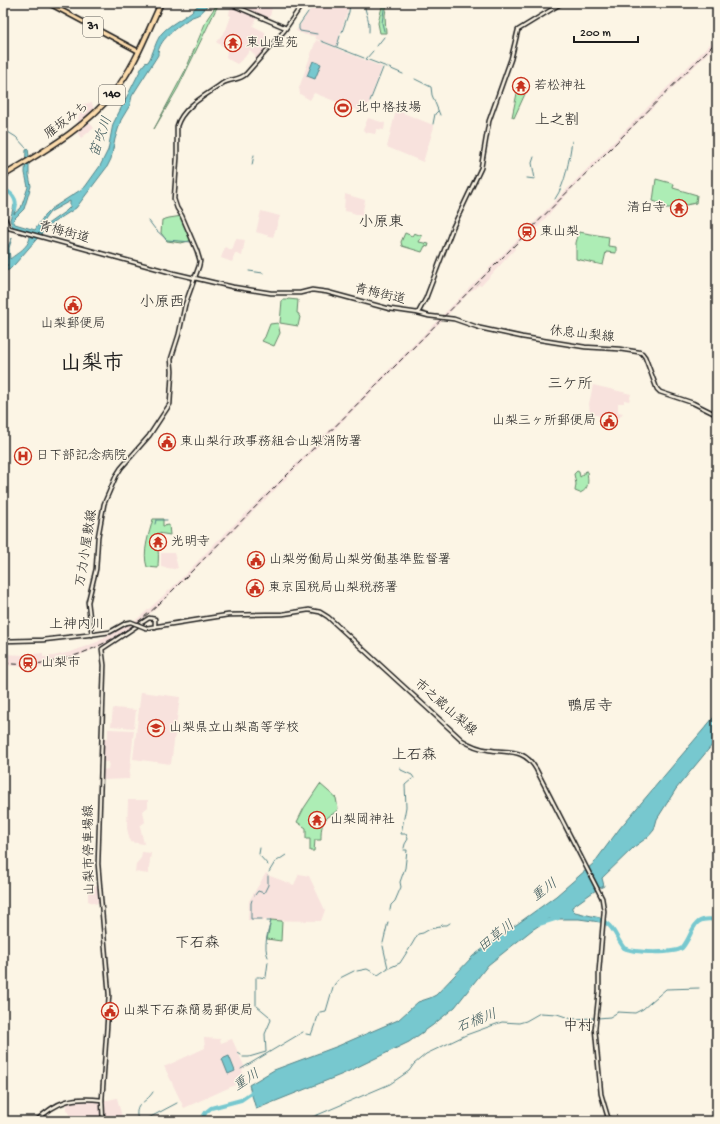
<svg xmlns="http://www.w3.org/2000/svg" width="720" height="1124" font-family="'Gochi Hand','Klee One',sans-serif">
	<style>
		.built { fill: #f8e2dd }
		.green { fill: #adedb5; stroke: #648468 }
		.water { fill: #77c8cf; stroke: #538387; fill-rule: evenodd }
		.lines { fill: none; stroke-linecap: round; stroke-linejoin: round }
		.stream { stroke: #538387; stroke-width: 1 }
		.river { stroke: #77c8cf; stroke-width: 4 }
		.secondary-casing { stroke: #1c1c1c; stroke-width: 5.5 }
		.primary-casing { stroke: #1c1c1c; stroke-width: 6 }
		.highway-casing { stroke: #1c1c1c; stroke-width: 7 }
		.secondary { stroke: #fcf5e5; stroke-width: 2.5 }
		.primary { stroke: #fddcac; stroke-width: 3 }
		.highway { stroke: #fddcac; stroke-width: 4 }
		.rail { stroke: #1c1c1c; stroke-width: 1; stroke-dasharray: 6 3; stroke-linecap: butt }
		.secondary-bridge-casing { stroke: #1c1c1c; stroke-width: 5.5; stroke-linecap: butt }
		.secondary-bridge { stroke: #fcf5e5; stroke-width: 2.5 }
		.labels { text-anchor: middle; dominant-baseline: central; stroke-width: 3; stroke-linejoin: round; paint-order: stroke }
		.shield { fill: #fcf5e5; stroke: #5f5d58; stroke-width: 1 }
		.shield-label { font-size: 12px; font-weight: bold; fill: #1c1c1c }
		.poi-label { font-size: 13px; fill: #1c1c1c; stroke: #fcf5e5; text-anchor: start }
		.street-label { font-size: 13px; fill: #1c1c1c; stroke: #fcf5e5 }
		.water-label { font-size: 14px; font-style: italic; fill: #3c585b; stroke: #fcf5e5 }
		.neighbourhood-label { font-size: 14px; fill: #1c1c1c; stroke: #fcf5e5 }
		.quarter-label { font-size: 15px; fill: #1c1c1c; stroke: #fcf5e5 }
		.town-label { font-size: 21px; font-weight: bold; fill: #1c1c1c; stroke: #fcf5e5 }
	</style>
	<rect width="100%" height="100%" fill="#fcf5e5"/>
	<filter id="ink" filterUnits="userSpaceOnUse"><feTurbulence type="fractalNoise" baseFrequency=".025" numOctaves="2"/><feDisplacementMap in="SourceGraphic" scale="8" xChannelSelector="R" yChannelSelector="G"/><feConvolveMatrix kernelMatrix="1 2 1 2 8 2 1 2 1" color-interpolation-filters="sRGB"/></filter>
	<g filter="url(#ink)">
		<!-- built -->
		<g class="built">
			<path d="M231 3H273L269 21 256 15 257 18 253 26 265 32 266 37 271 45 256 64 255 55 250 50 245 57 237 64 226 58 227 49 216 42 226 30 230 19 231 16 229 15Z"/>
			<path d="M311 3H326L334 5 335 4 349 7 336 47 316 39 315 36 306 35 296 31 313 5Z"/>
			<path d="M717 37V44L596 164 555 207 528 239 526 237 514 247 515 249 481 286 479 285 468 294 272 493 153 611 126 631 108 643 62 663 38 668 3 665V654L25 655 43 653V657L53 656 71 652 97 642 137 619 150 608 177 583 218 540 279 481Z"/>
			<path d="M316 40 382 67 365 113 314 93 310 100 300 94 299 88Z"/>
			<path d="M92 103 94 110 92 111 94 113 79 126 78 119 83 104Z"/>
			<path d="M396 110 433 125 434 127 423 162 387 147Z"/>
			<path d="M368 118 385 123 384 130 377 129 375 134 365 132 363 130Z"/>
			<path d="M89 122 94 128 81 138 77 132Z"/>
			<path d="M345 194 365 200 362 216 350 212 344 211Z"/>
			<path d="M261 211 280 216 273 237 256 232Z"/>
			<path d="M236 239 245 240 242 256 235 253 232 262 221 258 225 247 232 250Z"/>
			<path d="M593 385 631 394 629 401 624 400V403H618V412L623 413 618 419 590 414 589 404Z"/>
			<path d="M161 553H174L178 568 174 569 161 567Z"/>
			<path d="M141 692 180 697 171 764 133 759Z"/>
			<path d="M114 708 136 710 134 728 111 726 113 709Z"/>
			<path d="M108 729 134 730 129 779 102 780V770L108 769 109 762H102V738H108Z"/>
			<path d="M128 800H148V807L143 811 145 822 140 826 144 844 130 842 127 828Z"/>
			<path d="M142 852 151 853 148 874 135 872 136 864 141 858Z"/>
			<path d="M266 873 270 876 294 885 299 874 309 876 325 910 321 921 248 920 249 901Z"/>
			<path d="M93 886H99L101 899 96 904 88 901V890L93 889Z"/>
			<path d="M204 1038 220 1039 221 1043 232 1039 245 1068 242 1070 246 1080 184 1108 164 1066H166L205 1048Z"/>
			<path d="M84 1098 108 1100 117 1098 122 1117 119 1121 111 1117 109 1120 92 1118 80 1121H72L67 1110 65 1101Z"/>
		</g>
		<!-- green -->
		<g class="green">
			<path d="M218 3H219L178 88 154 129 186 69 207 19Z"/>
			<path d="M383 3H387L385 15 386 33H380L378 23Z"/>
			<path d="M520 79 525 81 527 91 525 94 514 118 512 117Z"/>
			<path d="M656 179 674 184 673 188 697 195 696 203 686 205 681 201 680 204H674V208H661L659 203 653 201Z"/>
			<path d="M182 216 193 240 181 243 167 241 161 233 162 220 169 218Z"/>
			<path d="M579 232 609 237 608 246 616 247V253L606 252 603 265 576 259V243Z"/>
			<path d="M405 233 412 236 414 233 422 236 419 242 429 244 428 247 425 246 422 252 402 246 401 242Z"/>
			<path d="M288 299 298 300 297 313 299 314V316L300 317 298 326 280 323 282 300H287Z"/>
			<path d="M278 323 280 333 274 346 262 341 265 337 270 324Z"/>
			<path d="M577 471 579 472 580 477 584 474V472L587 471C588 480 590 489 580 493L575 491 576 484 574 474Z"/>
			<path d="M153 519H163V526L169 525 170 535 158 533C155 539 158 544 158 550 159 556 158 562 158 568L147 567C142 552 149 534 153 519Z"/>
			<path d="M320 784 336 798 338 809C335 814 327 816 324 821 321 827 321 834 321 840H315L314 851H310V839H306V828L297 822 304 808Z"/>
			<path d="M271 920 282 921 281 941 267 939Z"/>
		</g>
		<!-- water -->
		<g class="water">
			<path d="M200 3H209C206 6 204 10 201 13 197 16 194 16 190 18 178 26 157 41 158 55L132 96 130 105 121 120 115 139 111 159 107 167 76 208 48 226 15 264 9 270 3 271V268L8 265 3 263V260L7 258 8 246 12 238 9 248 10 259C19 252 32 245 30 232L13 227 10 220 14 205 17 204 14 214 21 208 28 187 25 173 26 150 28 149 29 156V175L31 186 24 209 13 220 15 224 35 230 44 216 51 209 85 187 100 166 108 150 113 124 142 67 145 63 148 62C154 53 155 41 162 33 173 21 189 17 200 3ZM70 201V207L66 211 39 230 44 220 50 212Z"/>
			<path d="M313 61 321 64 315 79 307 76Z"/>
			<path d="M717 710V739L676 789 657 819 654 830 648 837 634 847 602 878 604 886 596 890 572 907V909L575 912 600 918V922L579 919H549L532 930 488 965 455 1007 433 1025 409 1042 343 1074 256 1109 249 1085 274 1070 338 1046 398 1020 418 1002 430 998 436 995 473 956 556 896 594 863 620 828 714 717Z"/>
			<path d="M229 1056 235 1071 228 1074 222 1059Z"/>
		</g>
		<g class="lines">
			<!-- stream -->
			<g class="stream">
				<path d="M295 3 299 6"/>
				<path d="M364 3C366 16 370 19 369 32"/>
				<path d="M308 12 299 25V29L300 31 317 34"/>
				<path d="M384 31 382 23 385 3"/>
				<path d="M342 32 349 12 350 3"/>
				<path d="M321 41 364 58"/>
				<path d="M337 46 340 36"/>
				<path d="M377 46 384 37"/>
				<path d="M373 51 366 59 387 67"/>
				<path d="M389 68 403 74"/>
				<path d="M415 79 431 87 432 95 440 115"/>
				<path d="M370 101 383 68"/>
				<path d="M433 124 435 114 438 111"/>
				<path d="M3 129 16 137 27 149"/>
				<path d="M252 165 254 155"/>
				<path d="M527 178 535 179 532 163 534 157"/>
				<path d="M555 199C566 183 569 160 572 141"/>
				<path d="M149 221 155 229 167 240 192 242"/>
				<path d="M249 271 263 273"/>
				<path d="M155 524 156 520H167"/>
				<path d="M400 767 401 770 412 775 414 778"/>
				<path d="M404 848 405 844 408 839 406 834H401L406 807 405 785 412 779"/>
				<path d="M259 854 260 848"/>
				<path d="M260 856 268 865"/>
				<path d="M277 861 286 855"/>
				<path d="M269 872 275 862"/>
				<path d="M255 895 258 891 264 893 268 885V876"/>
				<path d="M252 900 251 903V919H262"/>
				<path d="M390 910 391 905 395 901 401 887 400 882 405 868 407 850H404"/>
				<path d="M267 921H271C268 931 263 947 268 957"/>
				<path d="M383 943 388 922"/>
				<path d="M408 951 418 934 423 933 430 929 440 927 442 925H447L450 923"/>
				<path d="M389 968 400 963 407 952"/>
				<path d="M357 971 367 969 378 975 388 968 383 946"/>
				<path d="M257 977H259"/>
				<path d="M260 977 265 978"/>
				<path d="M266 977 268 962"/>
				<path d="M256 978V1005"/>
				<path d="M334 985 340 978 354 971"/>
				<path d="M257 1006 269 1016"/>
				<path d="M320 1012 326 1011 333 987"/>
				<path d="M598 1018 610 1017 618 1012 635 1013 643 1009 666 989 699 988"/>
				<path d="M316 1022 319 1013"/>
				<path d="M306 1034 311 1035 315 1024"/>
				<path d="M238 1053 241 1055"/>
				<path d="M243 1057H249L266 1052 265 1034 271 1020 270 1018"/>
				<path d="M241 1069 303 1032"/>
				<path d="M91 1117 100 1120"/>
				<path d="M202 1119 216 1120 218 1121"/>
				<path d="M138 1121C133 1102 145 1105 153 1092"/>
				<path d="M143 1121 177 1103"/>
				<path d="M295 1121 308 1119 390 1084 409 1071 414 1064 426 1054 466 1035 502 1022 519 1023 526 1021 540 1013 557 1014 572 1019 594 1018"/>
			</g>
			<!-- river -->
			<g class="river">
				<path d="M3 189C11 192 18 199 15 209"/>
				<path d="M596 919C614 923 614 935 624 948 634 953 673 954 682 948 695 933 690 915 717 920"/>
				<path d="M539 924 558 918"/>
				<path d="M199 1121 202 1119 206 1112 211 1108 241 1100 254 1091"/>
			</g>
			<!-- secondary casing -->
			<g class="secondary-casing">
				<g id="secondary">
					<path d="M228 3 286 28"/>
					<path d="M3 214 9 228 173 273 233 287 271 293H300L312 290 327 292 390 309 418 313 429 316 454 319 480 328 522 337 585 347 619 349 639 352 642 353 645 357 657 389 660 392 693 403 717 415"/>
					<path d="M418 313 426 298 453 227 481 168 489 121 511 59 518 30 562 3"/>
					<path d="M146 628 228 615 283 614 309 610 320 612 328 617 462 740C470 745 479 749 489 750 509 753 524 748 536 769L602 898 604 911 599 970V991L595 1029 601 1094 609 1121"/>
					<path d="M92 635 88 602 96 569 98 537 104 504 116 476 121 468 149 436 170 404 172 371 171 359 179 334 185 305 199 266 200 261 197 251 182 216 177 208 174 199 177 158V126C183 106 207 95 223 83 230 79 240 80 246 74L284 31 303 3"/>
					<path d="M3 641 43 640 96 634 110 632 126 623"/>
					<path d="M36 1121C58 1100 72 1097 102 1100"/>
					<path d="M103 1121 102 1100 109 995 98 864 104 665 102 649 149 618 155 619V627"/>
				</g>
			</g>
			<!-- primary casing -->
			<g class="primary-casing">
				<path id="primary" d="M48 3 138 51"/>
			</g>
			<!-- highway casing -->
			<g class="highway-casing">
				<path id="highway" d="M3 176C42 152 85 129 114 92 135 66 147 33 161 3"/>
			</g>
			<!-- secondary -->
			<use href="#secondary" class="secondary"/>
			<!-- primary -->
			<use href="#primary" class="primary"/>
			<!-- highway -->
			<use href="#highway" class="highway"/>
			<!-- rail -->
			<path class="rail" d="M3 663C54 670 104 649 144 617 157 607 168 595 180 583L717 41"/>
			<!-- secondary-bridge casing -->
			<g class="secondary-bridge-casing">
				<path id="secondary-bridge" d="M126 623 131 622 146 628"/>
			</g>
			<!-- secondary-bridge -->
			<use href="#secondary-bridge" class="secondary-bridge"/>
		</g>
	</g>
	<!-- icons -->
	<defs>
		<g id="temple-ring" transform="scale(0.9)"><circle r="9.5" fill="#fcf5e5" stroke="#c8321e" stroke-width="1.5"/><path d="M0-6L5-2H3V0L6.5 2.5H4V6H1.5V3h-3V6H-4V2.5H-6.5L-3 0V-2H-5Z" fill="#c8321e"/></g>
		<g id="stadium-ring" transform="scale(0.9)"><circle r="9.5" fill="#fcf5e5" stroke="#c8321e" stroke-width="1.5"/><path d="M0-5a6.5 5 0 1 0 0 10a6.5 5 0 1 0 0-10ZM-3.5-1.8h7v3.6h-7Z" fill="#c8321e"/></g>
		<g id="station-ring" transform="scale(0.9)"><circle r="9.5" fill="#fcf5e5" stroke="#c8321e" stroke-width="1.5"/><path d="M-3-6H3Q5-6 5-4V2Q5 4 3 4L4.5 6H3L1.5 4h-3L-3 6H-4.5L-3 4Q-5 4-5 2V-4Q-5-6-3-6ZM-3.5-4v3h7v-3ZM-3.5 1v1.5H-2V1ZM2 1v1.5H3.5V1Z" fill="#c8321e"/></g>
		<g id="civic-ring" transform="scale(0.9)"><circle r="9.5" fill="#fcf5e5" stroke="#c8321e" stroke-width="1.5"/><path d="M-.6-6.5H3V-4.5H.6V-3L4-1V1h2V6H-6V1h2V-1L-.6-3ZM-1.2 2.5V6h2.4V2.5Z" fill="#c8321e"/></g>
		<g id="hospital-ring" transform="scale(0.9)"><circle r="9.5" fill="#fcf5e5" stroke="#c8321e" stroke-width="1.5"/><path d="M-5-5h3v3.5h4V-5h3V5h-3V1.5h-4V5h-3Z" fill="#c8321e"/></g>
		<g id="school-ring" transform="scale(0.9)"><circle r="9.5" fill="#fcf5e5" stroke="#c8321e" stroke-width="1.5"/><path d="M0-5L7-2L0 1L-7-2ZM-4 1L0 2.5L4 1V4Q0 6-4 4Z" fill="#c8321e"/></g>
	</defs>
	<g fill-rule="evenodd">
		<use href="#temple-ring" x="233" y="43"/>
		<use href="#temple-ring" x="521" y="86"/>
		<use href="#stadium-ring" x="343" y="108"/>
		<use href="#temple-ring" x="679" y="208"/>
		<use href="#station-ring" x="527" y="232"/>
		<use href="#civic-ring" x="73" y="305"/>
		<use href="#civic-ring" x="609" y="421"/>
		<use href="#civic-ring" x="167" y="442"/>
		<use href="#hospital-ring" x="23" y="456"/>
		<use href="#temple-ring" x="158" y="542"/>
		<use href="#civic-ring" x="256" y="560"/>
		<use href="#civic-ring" x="255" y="588"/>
		<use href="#station-ring" x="28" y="663"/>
		<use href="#school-ring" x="156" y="728"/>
		<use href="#temple-ring" x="317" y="820"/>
		<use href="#civic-ring" x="110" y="1011"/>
	</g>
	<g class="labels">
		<!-- shield labels -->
		<g class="shield">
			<rect x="83" y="17" width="20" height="20" rx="3"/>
			<rect x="99" y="85" width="26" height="20" rx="3"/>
		</g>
		<g class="shield-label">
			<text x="93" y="27">31</text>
			<text x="112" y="95">140</text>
		</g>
		<!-- poi labels -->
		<g class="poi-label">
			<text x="246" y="43">東山聖苑</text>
			<text x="534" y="86">若松神社</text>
			<text x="356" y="108">北中格技場</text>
			<text x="666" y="208" text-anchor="end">清白寺</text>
			<text x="540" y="232">東山梨</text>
			<text x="73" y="324" text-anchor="middle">山梨郵便局</text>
			<text x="596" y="421" text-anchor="end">山梨三ヶ所郵便局</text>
			<text x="180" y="442">東山梨行政事務組合山梨消防署</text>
			<text x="36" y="456">日下部記念病院</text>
			<text x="171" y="542">光明寺</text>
			<text x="269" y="560">山梨労働局山梨労働基準監督署</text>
			<text x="268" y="588">東京国税局山梨税務署</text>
			<text x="41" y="663">山梨市</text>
			<text x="169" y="728">山梨県立山梨高等学校</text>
			<text x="330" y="820">山梨岡神社</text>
			<text x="123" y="1011">山梨下石森簡易郵便局</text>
		</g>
		<!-- street labels -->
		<g class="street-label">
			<text transform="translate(67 121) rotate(-37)">雁坂みち</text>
			<text transform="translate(64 233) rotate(15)">青梅街道</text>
			<text transform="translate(380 295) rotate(13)">青梅街道</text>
			<text transform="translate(582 335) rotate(6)">休息山梨線</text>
			<text transform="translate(87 548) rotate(-81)">万力小屋敷線</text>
			<text transform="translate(445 708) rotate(41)">市之蔵山梨線</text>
			<text transform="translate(90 850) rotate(-91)">山梨市停車場線</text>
		</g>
		<!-- water labels -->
		<g class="water-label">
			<text transform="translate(102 137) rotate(-71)">笛吹川</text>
			<text transform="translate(545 891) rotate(-36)">重川</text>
			<text transform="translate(497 937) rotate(-38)">田草川</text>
			<text transform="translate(477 1022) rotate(-21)">石橋川</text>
			<text transform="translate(247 1081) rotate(-32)">重川</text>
		</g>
		<!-- neighbourhood labels -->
		<g class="neighbourhood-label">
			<text x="77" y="625">上神内川</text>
		</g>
		<!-- quarter labels -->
		<g class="quarter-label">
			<text x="557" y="121">上之割</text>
			<text x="381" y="223">小原東</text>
			<text x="162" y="303">小原西</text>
			<text x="570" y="385">三ケ所</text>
			<text x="590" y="707">鴨居寺</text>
			<text x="414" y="756">上石森</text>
			<text x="197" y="944">下石森</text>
			<text x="578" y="1027">中村</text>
		</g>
		<!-- town labels -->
		<g class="town-label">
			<text x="92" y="365">山梨市</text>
		</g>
	</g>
	<!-- margin -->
	<rect width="720" height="1124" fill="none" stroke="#fcf5e5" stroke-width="16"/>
	<rect x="8" y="8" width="704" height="1108" fill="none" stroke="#1c1c1c" stroke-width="1.5" filter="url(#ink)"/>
	<!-- scale -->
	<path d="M574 36v6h64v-6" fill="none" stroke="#1c1c1c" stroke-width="2"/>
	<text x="580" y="36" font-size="12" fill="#1c1c1c" stroke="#fcf5e5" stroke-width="3" paint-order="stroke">200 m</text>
</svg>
